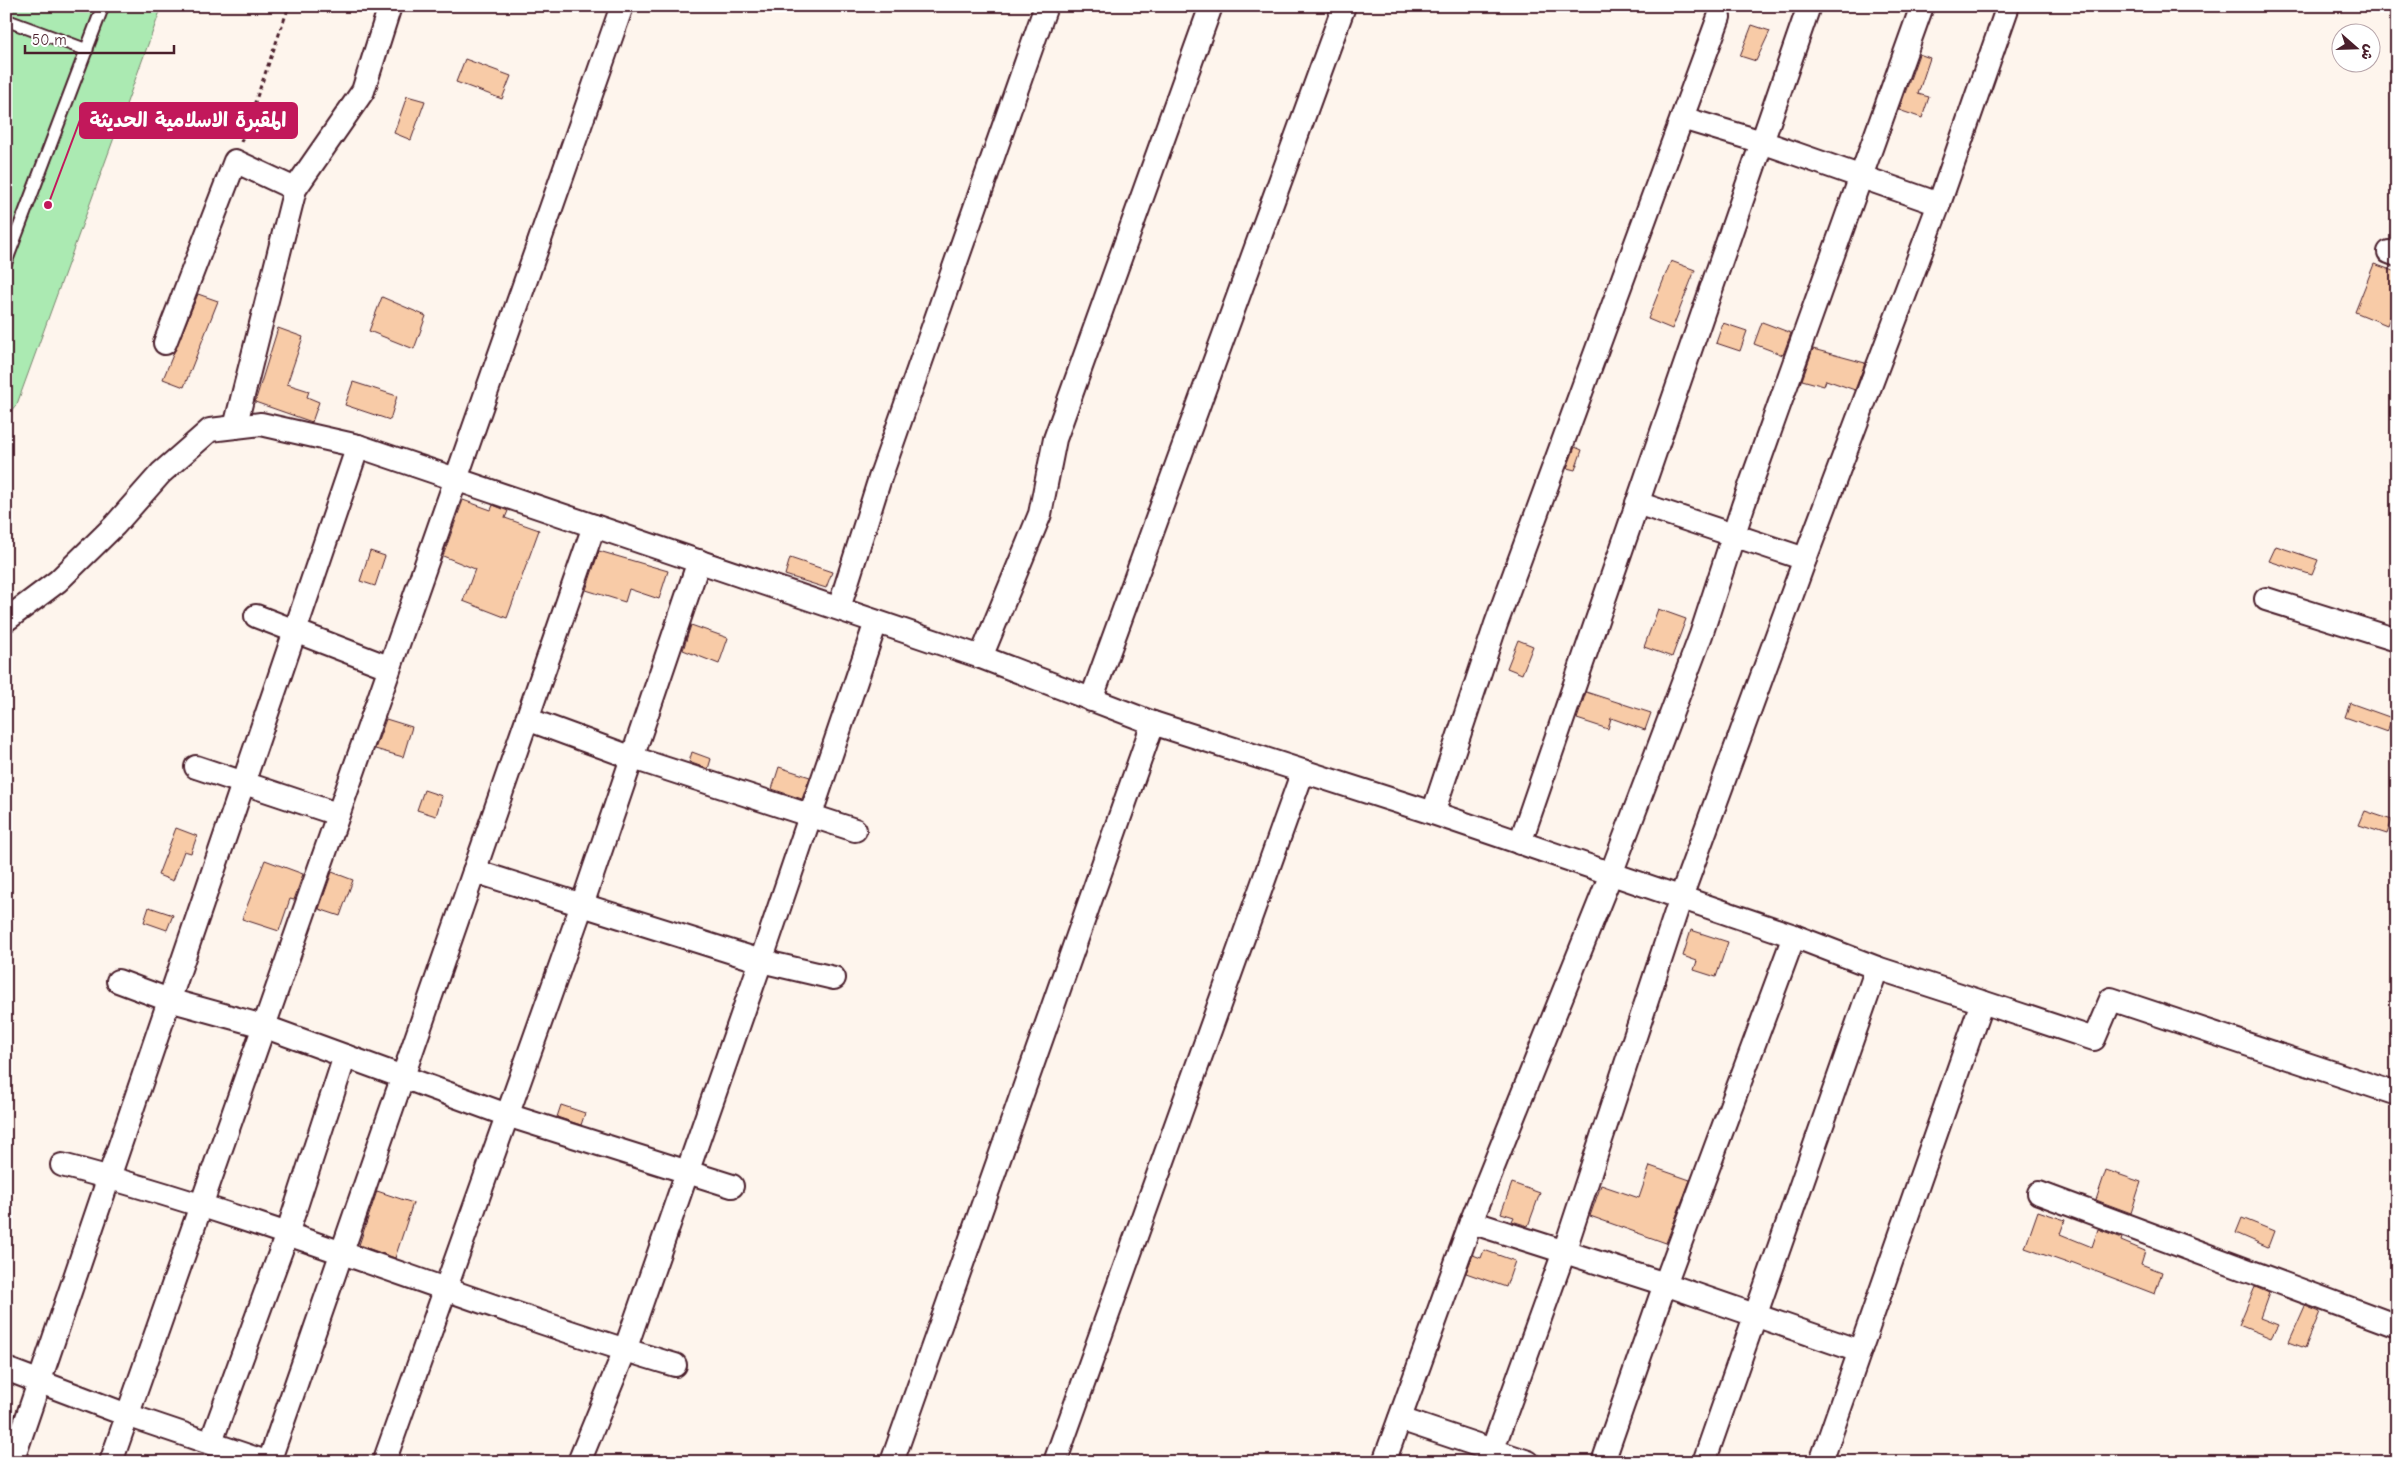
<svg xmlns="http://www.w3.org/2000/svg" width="2403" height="1468" font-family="'Comic Neue','Playpen Sans Arabic',sans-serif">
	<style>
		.green { fill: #abeab2; stroke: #7a846e }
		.building { fill: #f8cba7; stroke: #4a1f2b }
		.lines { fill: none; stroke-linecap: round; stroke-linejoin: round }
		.lane-casing { stroke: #4a1f2b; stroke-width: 15 }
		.street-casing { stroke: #4a1f2b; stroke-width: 26 }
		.path { stroke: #4a1f2b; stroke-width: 3; stroke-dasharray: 4 4; stroke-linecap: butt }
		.lane { stroke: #fff; stroke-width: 11 }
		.street { stroke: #fff; stroke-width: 22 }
		.leader { fill: none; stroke: #c2185b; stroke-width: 2 }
		.callout-dot { fill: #c2185b; stroke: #fff; stroke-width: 2 }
		.callout { fill: #c2185b; stroke: #c2185b; stroke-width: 2 }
		.callout-label { font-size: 20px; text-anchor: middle; font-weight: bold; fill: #fff }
	</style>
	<rect width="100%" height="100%" fill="#fef5ed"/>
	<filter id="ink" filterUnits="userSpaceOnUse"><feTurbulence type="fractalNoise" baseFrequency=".02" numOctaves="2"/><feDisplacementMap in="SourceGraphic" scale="10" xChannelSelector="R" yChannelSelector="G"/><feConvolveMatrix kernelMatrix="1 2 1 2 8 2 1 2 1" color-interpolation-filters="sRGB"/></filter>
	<g filter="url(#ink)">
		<!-- green -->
		<path class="green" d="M6 6H162L17 404 6 416Z"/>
		<!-- building -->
		<g class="building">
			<path d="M1752 25 1770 31 1756 61 1740 56Z"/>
			<path d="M1919 54 1930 58 1918 94 1929 97 1922 118 1899 110Z"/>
			<path d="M465 59 511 76 502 99 456 82Z"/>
			<path d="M407 96 425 101 411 140 394 133Z"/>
			<path d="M1671 261 1695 270 1672 329 1648 319Z"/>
			<path d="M2374 264 2397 272V300L2387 325 2355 312Z"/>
			<path d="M198 294 218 301 184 387 163 379Z"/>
			<path d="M382 297 426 316 414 349 369 331Z"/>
			<path d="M1762 322 1791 333 1783 355 1754 344Z"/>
			<path d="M1723 323 1747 331 1740 351 1716 343Z"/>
			<path d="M278 328 303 337 287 384 309 391 307 397 319 402 312 422 255 402Z"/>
			<path d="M1813 349 1865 363 1855 390 1826 380 1824 386 1802 380Z"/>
			<path d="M353 382 397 396 390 420 345 405Z"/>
			<path d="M1575 447 1582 450 1575 470 1567 468Z"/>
			<path d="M463 500 491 510 493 505 508 511 505 518 539 530 507 618 463 601 475 569 443 556Z"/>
			<path d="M2276 546 2318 560 2312 575 2269 561Z"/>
			<path d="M370 551 385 556 375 586 360 581Z"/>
			<path d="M599 551 668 571 659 599 629 589 625 602 586 590Z"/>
			<path d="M790 558 832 572 826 588 785 575Z"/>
			<path d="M1658 609 1686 619 1672 657 1644 647Z"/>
			<path d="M691 625 728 638 719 664 683 650Z"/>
			<path d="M1518 640 1533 646 1522 674 1507 668Z"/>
			<path d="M1586 692 1651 713 1645 730 1611 718 1608 729 1577 719Z"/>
			<path d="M2350 703 2392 718 2387 732 2345 717Z"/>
			<path d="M386 719 412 727 403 757 375 749Z"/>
			<path d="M692 752 711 759 708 769 689 762Z"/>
			<path d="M779 767 810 777 802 799 772 789Z"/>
			<path d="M424 790 442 796 436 816 417 810Z"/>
			<path d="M2365 811 2392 820 2387 834 2359 825Z"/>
			<path d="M176 828 197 836 191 853 184 851 173 881 158 875Z"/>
			<path d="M265 860 303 874 294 900 290 899 279 931 242 919Z"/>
			<path d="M332 872 353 880 340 916 319 909Z"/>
			<path d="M149 907 173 915 167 930 144 922Z"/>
			<path d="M1691 930 1728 942 1716 977 1694 970 1697 961 1683 956Z"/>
			<path d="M561 1105 585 1113 581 1125 557 1117Z"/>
			<path d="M1650 1166 1690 1180 1666 1243 1590 1216 1601 1185 1639 1198Z"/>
			<path d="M2106 1170 2141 1182 2131 1213 2096 1200Z"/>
			<path d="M1512 1183 1540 1193 1528 1226 1512 1221 1514 1217 1501 1213Z"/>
			<path d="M377 1191 413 1203 395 1258 359 1245Z"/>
			<path d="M2038 1211 2065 1220 2060 1234 2092 1247 2098 1229 2122 1238 2121 1241 2145 1251 2141 1264 2162 1272 2155 1294 2071 1262 2070 1264 2025 1248Z"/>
			<path d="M2242 1218 2274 1231 2268 1247 2236 1233Z"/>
			<path d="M1484 1250 1515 1261 1506 1287 1466 1273 1473 1255 1481 1258Z"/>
			<path d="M2255 1287 2269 1293 2260 1318 2278 1325 2271 1338 2239 1325Z"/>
			<path d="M2305 1306 2320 1312 2305 1348 2289 1342Z"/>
		</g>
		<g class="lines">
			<!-- lane casing -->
			<g class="lane-casing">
				<g id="lane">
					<path d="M6 20 87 50"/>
					<path d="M6 262 103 6"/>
				</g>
			</g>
			<!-- street casing -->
			<g class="street-casing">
				<g id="street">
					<path d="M1682 118 1762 142 1939 204"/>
					<path d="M2389 252 2397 255"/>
					<path d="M165 343 235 161 295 189"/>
					<path d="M235 427 295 189 363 91 390 6"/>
					<path d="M1637 503 1805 559"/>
					<path d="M2266 599 2397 640"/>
					<path d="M839 608 880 478 1046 6"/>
					<path d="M256 616 388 667"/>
					<path d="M6 620 58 581 115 525 161 473 210 430 261 424 358 446 981 657 1153 723 1433 813 1794 936 1877 968 1982 1002 1821 1462"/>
					<path d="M981 657 1040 514 1055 439 1211 6"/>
					<path d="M1091 700 1344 6"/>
					<path d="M527 719 633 758 855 830"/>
					<path d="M196 767 337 814"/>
					<path d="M1433 813 1496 624 1719 17"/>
					<path d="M1520 843 1809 6"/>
					<path d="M474 871 761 961 834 978"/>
					<path d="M118 981 169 1000 263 1026 507 1115 732 1186"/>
					<path d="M1982 1002 2094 1039 2111 999 2397 1094"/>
					<path d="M62 1165C270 1219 469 1304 675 1365"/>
					<path d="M2039 1193 2397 1326"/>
					<path d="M1471 1222 1665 1284 1859 1351"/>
					<path d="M6 1369 127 1415 266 1462"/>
					<path d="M1400 1419 1528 1462"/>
					<path d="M211 1442 287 1234 345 1056"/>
					<path d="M12 1462 358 446"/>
					<path d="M111 1462 622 6"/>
					<path d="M269 1462 594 526"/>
					<path d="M384 1462 582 905 699 561"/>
					<path d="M579 1462 625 1350 761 961 876 622"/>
					<path d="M892 1462 1153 723"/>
					<path d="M1055 1462 1303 771"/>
					<path d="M1384 1462 1471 1222 1611 874 1701 635 1743 506 1922 6"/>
					<path d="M1488 1462 1564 1252 1681 897 1805 559 1939 204 2008 6"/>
					<path d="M1603 1462 1665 1284 1794 936"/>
					<path d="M1704 1462 1877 968"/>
				</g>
			</g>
			<!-- path -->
			<path class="path" d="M241 142 289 6"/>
			<!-- lane -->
			<use href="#lane" class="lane"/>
			<!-- street -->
			<use href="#street" class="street"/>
		</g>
	</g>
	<!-- callouts -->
	<path class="leader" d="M48 205L80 120"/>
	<circle class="callout-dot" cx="48" cy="205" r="5"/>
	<rect class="callout" x="80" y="103" width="217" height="35" rx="5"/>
	<g class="callout-label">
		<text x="188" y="127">المقبرة الاسلامية الحديثة</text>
	</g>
	<!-- margin -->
	<rect width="2403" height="1468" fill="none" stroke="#fff" stroke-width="25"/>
	<rect x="12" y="12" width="2378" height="1443" fill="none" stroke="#4a1f2b" stroke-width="2" filter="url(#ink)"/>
	<!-- north arrow -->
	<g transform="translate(2356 48) rotate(110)"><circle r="24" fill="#ffffff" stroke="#b7a5aa"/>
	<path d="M0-4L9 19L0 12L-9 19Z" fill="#4a1f2b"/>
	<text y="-8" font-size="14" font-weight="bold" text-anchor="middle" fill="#4a1f2b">ش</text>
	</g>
	<!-- scale -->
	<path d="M25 45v8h149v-8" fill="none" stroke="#4a1f2b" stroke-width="2.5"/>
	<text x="32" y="45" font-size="15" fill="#4a1f2b" stroke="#ffffff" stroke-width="4" paint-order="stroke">50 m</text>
</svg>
